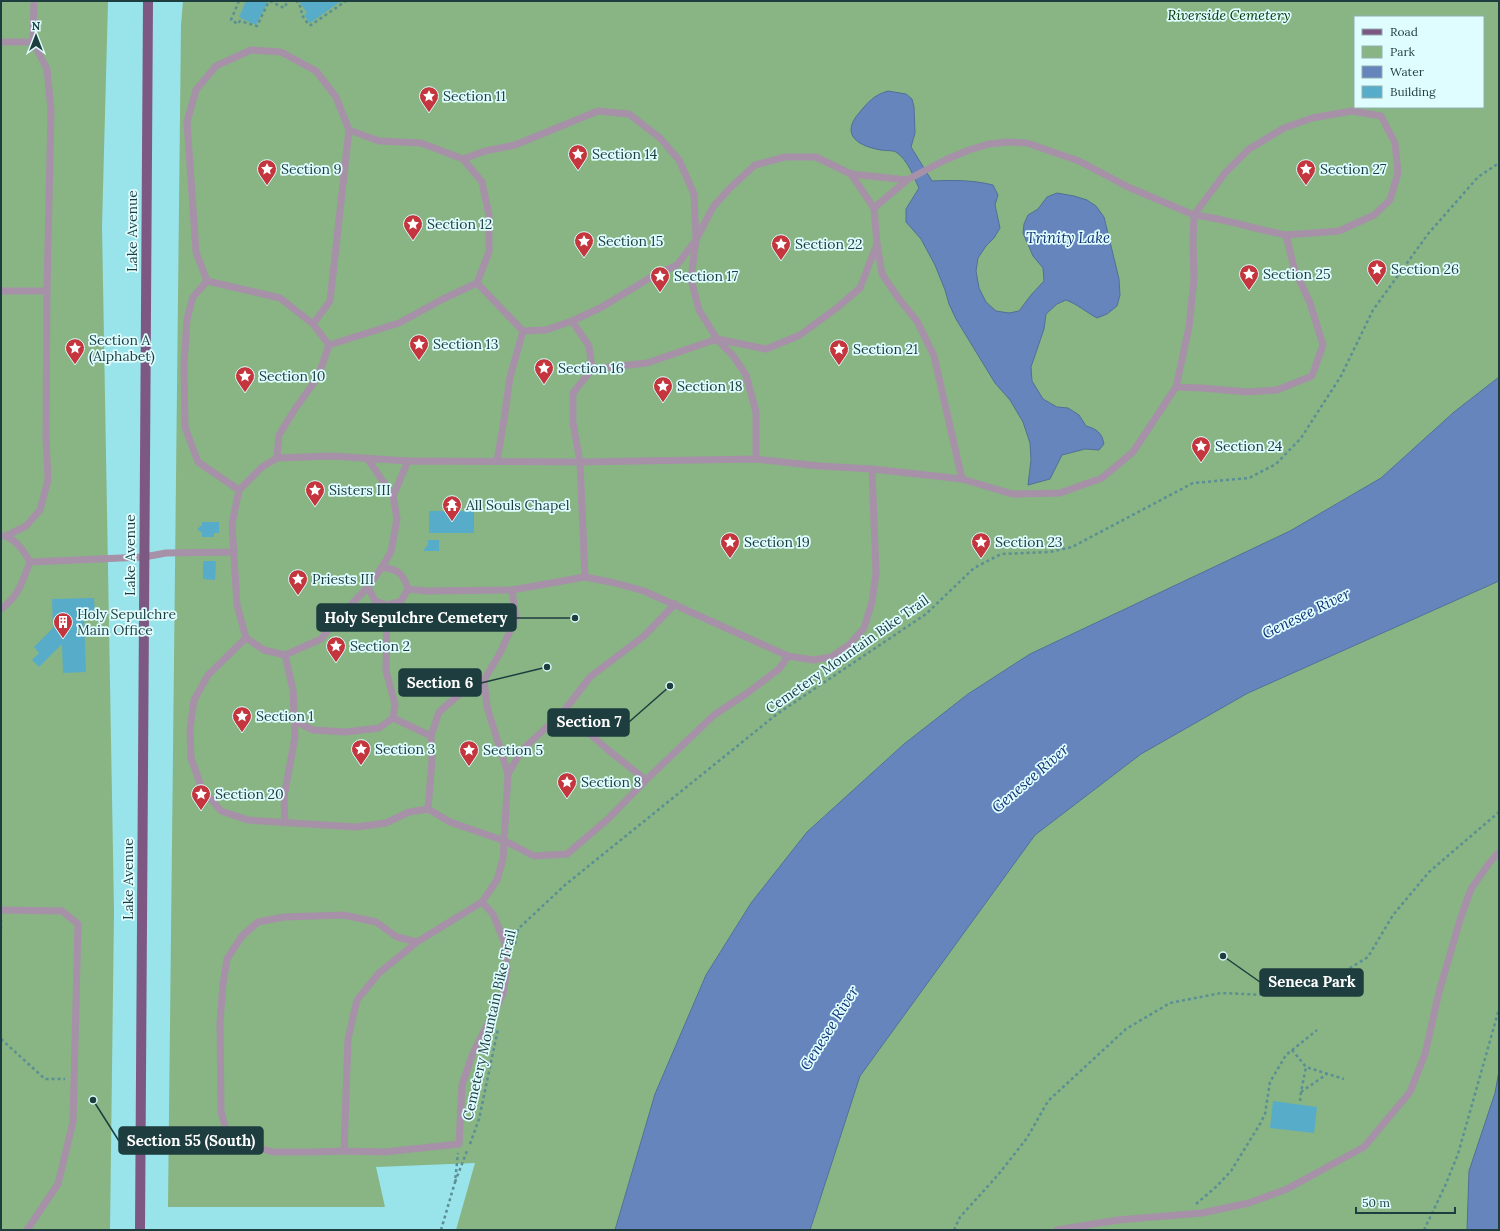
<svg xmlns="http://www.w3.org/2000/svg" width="1500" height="1231" font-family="Lora,serif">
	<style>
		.green { fill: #88b583; fill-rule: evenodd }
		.water { fill: #6785bd; stroke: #516f97 }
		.building { fill: #57acc9 }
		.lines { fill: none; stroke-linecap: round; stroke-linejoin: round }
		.path { stroke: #5b8f94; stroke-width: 2.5; stroke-dasharray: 3 3; stroke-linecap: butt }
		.lane { stroke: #a691a9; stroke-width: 7 }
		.primary { stroke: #7d5882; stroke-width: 10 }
		.labels { text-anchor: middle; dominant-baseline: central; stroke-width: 3.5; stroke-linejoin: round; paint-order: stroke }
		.park-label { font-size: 14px; font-style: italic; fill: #013601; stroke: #dffcfe }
		.poi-label { font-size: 14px; fill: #1e3d3f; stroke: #dffcfe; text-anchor: start }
		.street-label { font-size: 14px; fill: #1e3d3f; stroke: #dffcfe }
		.water-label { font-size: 15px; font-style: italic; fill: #113275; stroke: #dffcfe }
		.leader { fill: none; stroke: #1e3d3f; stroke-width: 1.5 }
		.callout-dot { fill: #1e3d3f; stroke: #dffcfe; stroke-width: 1.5 }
		.callout { fill: #1e3d3f; stroke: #1e3d3f; stroke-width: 1.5 }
		.callout-label { font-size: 15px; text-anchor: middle; font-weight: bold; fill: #fff }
	</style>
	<rect width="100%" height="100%" fill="#99e3ea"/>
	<!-- green -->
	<g class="green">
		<path d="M1 1H108L102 226 114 911 110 1230H1Z"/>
		<path d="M183 1H1499V377L1454 412 1381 478 1290 531 1030 654 968 694 904 744 807 832 751 903 706 975 655 1094 615 1230H456L475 1163 376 1167 385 1207H168L181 25ZM1355 17H1483V107H1355Z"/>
		<path d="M1499 581V1230H810L860 1076 1035 835 1141 754 1248 693Z"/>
	</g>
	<!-- water -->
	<g class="water">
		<path d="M888 91 906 94 912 99 914 107 915 133 911 147 932 181C953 180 973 180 993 185L998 195 995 205 1000 228 994 238 986 246 978 258 976 271 979 288 986 302 996 311 1009 313 1019 311 1031 295 1044 281 1043 268 1033 256 1023 233 1024 224 1028 215 1038 209 1047 197 1057 193 1074 196 1087 200 1096 206 1104 217 1119 279 1120 295 1117 306 1107 314 1097 318C1086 312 1077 304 1066 300L1057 304 1046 314 1044 329 1031 367 1032 381 1043 399 1057 407 1068 408 1079 415 1086 426C1097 429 1102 433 1104 444L1099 450 1085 449 1062 455 1050 479 1028 485 1031 460 1030 443 1023 422 1010 400 995 383 956 319 949 304 945 290 935 265 921 239 906 222V209L919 188C913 176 908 160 896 152 893 150 885 151 881 150 858 146 840 135 859 113 868 102 874 95 888 91Z"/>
		<path d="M1499 377V581L1248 693 1141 754 1035 835 860 1076 810 1230H615L655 1094 706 975 751 903 807 832 904 744 968 694 1030 654 1290 531 1381 478 1454 412Z"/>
		<path d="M1499 1071V1230H1467L1469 1171 1495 1093Z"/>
	</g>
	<!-- building -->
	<g class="building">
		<path d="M246 1H268L256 25 239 17Z"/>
		<path d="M299 1H341L310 23 304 15 307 13Z"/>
		<rect x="429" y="511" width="45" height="22"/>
		<path d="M202 522H219V533H214V537H202V533L197 529 202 525Z"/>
		<path d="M428 540H439V551H423L428 544Z"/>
		<path d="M203 561H216L215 580 203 579Z"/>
		<path d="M94 598 95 617 84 618 86 672 63 673 62 644 39 667 32 660 39 653 34 647 53 628 52 599Z"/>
		<path d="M1273 1101 1317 1107 1314 1133 1270 1128Z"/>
	</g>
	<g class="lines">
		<!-- path -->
		<g class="path">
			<path d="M239 1 231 20 238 24 240 21 257 26 269 1"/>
			<path d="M270 1 284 8 288 1"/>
			<path d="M299 1 297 2 302 9 301 14 309 25H311L346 1"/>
			<path d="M1 929V920"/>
			<path d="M515 944 518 929 565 885 777 714 926 614 974 568 1001 554 1050 552 1072 547 1193 483 1249 478 1276 464 1301 438 1341 376 1373 310 1428 234 1478 177 1499 163"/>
			<path d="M1 1039 45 1079H65"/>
			<path d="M1292 1050 1306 1067 1344 1079"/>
			<path d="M1301 1092 1327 1074"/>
			<path d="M1300 1101 1301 1092 1306 1067"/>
			<path d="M470 1144 479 1119 498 1029"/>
			<path d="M455 1182 467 1151"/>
			<path d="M1196 1204 1217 1186 1231 1171 1260 1124 1265 1114 1270 1082 1286 1055 1317 1030"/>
			<path d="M441 1230 455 1182 458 1153"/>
			<path d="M954 1230 960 1217 998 1175 1027 1138 1048 1101 1126 1029 1170 1003 1221 993 1267 995 1322 985 1368 957 1393 915 1429 872 1499 812"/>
			<path d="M1424 1230 1445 1186 1458 1154 1499 1009"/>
		</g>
		<!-- lane -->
		<g class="lane">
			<path d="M1 42H33"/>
			<path d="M463 159 485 151 515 145 598 111 629 114 660 138 679 160 694 194 696 240 691 279 699 310 717 339 734 357 746 375 756 412V459"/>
			<path d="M851 174 907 180"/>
			<path d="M877 244 882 274 899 299 917 321 934 356 962 479"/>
			<path d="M207 281 193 297 187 319 184 365 185 427 198 462 239 490"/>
			<path d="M1 291H47"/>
			<path d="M572 321 589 346 592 369"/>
			<path d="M313 324 330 301 349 130"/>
			<path d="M329 345 399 323 443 299 477 283"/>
			<path d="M1176 387 1202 388 1247 392 1277 390 1312 376 1323 345 1310 303 1294 268 1286 235 1339 231 1374 215 1390 200 1398 173 1395 143 1381 116 1352 111 1312 118 1284 128 1249 149 1225 173 1194 215C1226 219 1255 229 1286 235"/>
			<path d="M277 458 279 435 295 409 318 377 329 345 313 324 280 298 207 281 196 252 187 122 196 90 216 66 251 50 281 52 316 71 336 97 349 130 379 141 421 143 463 159 482 182 489 215V252L477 283 523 331 546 330 572 321 602 307 648 279 677 265 696 240 713 207 730 188 755 165 785 157H816L851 174 874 208 877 244 860 288 838 307 800 335 766 349 717 339 647 363 592 369 573 393V423L580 462 585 577"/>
			<path d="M367 458 393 496 397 519 391 552 382 567 368 587 339 617 321 639 285 655 264 650 246 638 237 605 232 524 239 490 262 467 277 458 331 456 408 461"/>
			<path d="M497 461 504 420 510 377 523 331"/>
			<path d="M393 496 408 461 580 462 756 459 820 466 872 469 962 479 1012 494 1060 493 1102 478 1133 452 1176 387 1189 327 1194 279 1193 240 1194 215 1128 187 1079 161 1027 143 1008 142 989 144 969 150 945 160 907 180 874 208"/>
			<path d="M1 536H6L26 526 40 510 48 480 46 438 47 291 51 110 47 69 33 42 34 1"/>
			<path d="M30 562 144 557 166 553 234 552"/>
			<path d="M368 587 375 601 387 605 401 601 408 589C403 573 399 570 382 567"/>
			<path d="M408 589 427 591 512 590 585 577 615 583 644 591 788 656 813 660 831 657 849 645 864 628 872 602 876 573 872 469"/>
			<path d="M1 609C20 594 21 584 30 562 23 550 18 542 6 536"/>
			<path d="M246 638 208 675 194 700 190 729 191 758 202 789 221 811 248 820 356 827 386 823 409 812 428 809 450 822 505 841 534 856 567 854 608 819 646 780 714 715 746 694 779 669 788 656"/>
			<path d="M484 680 487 707 508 774"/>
			<path d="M564 711 608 750 646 780"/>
			<path d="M393 718 431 736"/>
			<path d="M295 721 313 730 346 732 379 728 393 718 395 704 386 671 387 605"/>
			<path d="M428 809 432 760 431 736 439 712 461 693 484 680 500 653 516 618 512 590"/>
			<path d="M285 823 284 797 295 737 293 690 285 655"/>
			<path d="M1 910 62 911 78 924 73 1122 58 1184 27 1230"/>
			<path d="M417 942 397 937 376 922 344 915 284 917 258 922 242 936 227 959 223 984 220 1022 221 1112 227 1133 244 1144 273 1152H311L344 1151 384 1152 459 1144 462 1085 473 1053 503 994 507 969 505 944 493 914 482 902"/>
			<path d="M344 1151 348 1039 357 1000 379 973 417 942 482 902 497 880 503 859 508 774 522 750 564 711 590 677 644 636 675 604"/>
			<path d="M1057 1230 1118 1220 1202 1213 1249 1203 1287 1189 1364 1147 1410 1092 1425 1054 1439 992 1460 920 1471 889 1490 862 1499 852"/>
		</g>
		<!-- primary -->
		<path class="primary" d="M140 1230 148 1"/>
	</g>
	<!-- icons -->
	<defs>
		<g id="sight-pin" transform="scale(1)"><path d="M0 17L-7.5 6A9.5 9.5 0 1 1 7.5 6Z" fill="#c5353d" stroke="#dffcfe"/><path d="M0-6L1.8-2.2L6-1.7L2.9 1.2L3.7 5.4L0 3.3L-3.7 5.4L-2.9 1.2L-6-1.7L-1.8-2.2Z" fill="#fff"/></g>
		<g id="temple-pin" transform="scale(1)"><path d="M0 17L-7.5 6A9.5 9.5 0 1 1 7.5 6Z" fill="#c5353d" stroke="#dffcfe"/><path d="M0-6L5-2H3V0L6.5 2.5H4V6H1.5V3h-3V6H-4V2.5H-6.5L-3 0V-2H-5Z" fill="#fff"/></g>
		<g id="building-pin" transform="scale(1)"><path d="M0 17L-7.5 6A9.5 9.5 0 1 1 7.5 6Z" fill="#c5353d" stroke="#dffcfe"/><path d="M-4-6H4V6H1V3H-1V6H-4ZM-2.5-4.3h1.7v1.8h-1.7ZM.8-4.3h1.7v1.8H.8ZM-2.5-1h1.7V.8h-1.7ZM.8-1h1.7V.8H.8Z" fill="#fff"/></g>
	</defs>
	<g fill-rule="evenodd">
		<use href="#sight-pin" x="429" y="96"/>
		<use href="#sight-pin" x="578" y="154"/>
		<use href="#sight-pin" x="267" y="169"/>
		<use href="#sight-pin" x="1306" y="169"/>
		<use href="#sight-pin" x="413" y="224"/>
		<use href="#sight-pin" x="584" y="241"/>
		<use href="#sight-pin" x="781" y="244"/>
		<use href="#sight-pin" x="1377" y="269"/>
		<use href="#sight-pin" x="1249" y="274"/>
		<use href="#sight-pin" x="660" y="276"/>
		<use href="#sight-pin" x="419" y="344"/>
		<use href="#sight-pin" x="75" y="348"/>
		<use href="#sight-pin" x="839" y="349"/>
		<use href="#sight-pin" x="544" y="368"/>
		<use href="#sight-pin" x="245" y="376"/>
		<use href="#sight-pin" x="663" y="386"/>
		<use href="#sight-pin" x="1201" y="446"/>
		<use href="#sight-pin" x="315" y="490"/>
		<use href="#temple-pin" x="452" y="505"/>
		<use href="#sight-pin" x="730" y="542"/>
		<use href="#sight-pin" x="981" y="542"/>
		<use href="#sight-pin" x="298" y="579"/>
		<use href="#building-pin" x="63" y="622"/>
		<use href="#sight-pin" x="336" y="646"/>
		<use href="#sight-pin" x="242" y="716"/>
		<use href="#sight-pin" x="361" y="749"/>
		<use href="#sight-pin" x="469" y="750"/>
		<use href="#sight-pin" x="567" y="782"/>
		<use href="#sight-pin" x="201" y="794"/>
	</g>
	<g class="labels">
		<!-- park labels -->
		<g class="park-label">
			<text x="1229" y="15">Riverside Cemetery</text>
		</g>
		<!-- poi labels -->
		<g class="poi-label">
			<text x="443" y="96">Section 11</text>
			<text x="592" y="154">Section 14</text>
			<text x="281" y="169">Section 9</text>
			<text x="1320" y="169">Section 27</text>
			<text x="427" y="224">Section 12</text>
			<text x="598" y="241">Section 15</text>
			<text x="795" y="244">Section 22</text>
			<text x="1391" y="269">Section 26</text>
			<text x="1263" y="274">Section 25</text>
			<text x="674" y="276">Section 17</text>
			<text x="89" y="340">Section A<tspan x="89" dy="16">(Alphabet)</tspan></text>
			<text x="433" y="344">Section 13</text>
			<text x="853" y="349">Section 21</text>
			<text x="558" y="368">Section 16</text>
			<text x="259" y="376">Section 10</text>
			<text x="677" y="386">Section 18</text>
			<text x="1215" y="446">Section 24</text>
			<text x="329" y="490">Sisters III</text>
			<text x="466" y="505">All Souls Chapel</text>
			<text x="744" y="542">Section 19</text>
			<text x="995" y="542">Section 23</text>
			<text x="312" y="579">Priests III</text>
			<text x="77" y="614">Holy Sepulchre<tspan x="77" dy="16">Main Office</tspan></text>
			<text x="350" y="646">Section 2</text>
			<text x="256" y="716">Section 1</text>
			<text x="375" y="749">Section 3</text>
			<text x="483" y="750">Section 5</text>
			<text x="581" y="782">Section 8</text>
			<text x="215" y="794">Section 20</text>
		</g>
		<!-- street labels -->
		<g class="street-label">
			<text transform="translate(132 231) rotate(-90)">Lake Avenue</text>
			<text transform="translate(130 555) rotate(-90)">Lake Avenue</text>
			<text transform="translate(847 654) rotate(-35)">Cemetery Mountain Bike Trail</text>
			<text transform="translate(128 879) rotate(-90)">Lake Avenue</text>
			<text transform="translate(489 1025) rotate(-77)">Cemetery Mountain Bike Trail</text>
		</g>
		<!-- water labels -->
		<g class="water-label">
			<text x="1068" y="237">Trinity Lake</text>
			<text transform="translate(1306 613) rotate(-26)">Genesee River</text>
			<text transform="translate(1030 778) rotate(-41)">Genesee River</text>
			<text transform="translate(829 1028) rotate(-58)">Genesee River</text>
		</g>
	</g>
	<!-- callouts -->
	<path class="leader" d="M575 618L516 618M547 667L481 683M670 686L629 722M1223 956L1260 982M93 1100L119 1141"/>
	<g class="callout-dot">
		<circle cx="575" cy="618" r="4"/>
		<circle cx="547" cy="667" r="4"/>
		<circle cx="670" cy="686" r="4"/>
		<circle cx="1223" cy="956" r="4"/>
		<circle cx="93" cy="1100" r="4"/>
	</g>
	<g class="callout">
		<rect x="317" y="604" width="199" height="27" rx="4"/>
		<rect x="399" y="669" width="82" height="27" rx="4"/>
		<rect x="548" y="709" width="81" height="27" rx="4"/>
		<rect x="1260" y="969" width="103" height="27" rx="4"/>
		<rect x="119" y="1127" width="144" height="27" rx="4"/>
	</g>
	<g class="callout-label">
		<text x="416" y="623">Holy Sepulchre Cemetery</text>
		<text x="440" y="688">Section 6</text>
		<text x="589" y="727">Section 7</text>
		<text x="1312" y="987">Seneca Park</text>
		<text x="191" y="1146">Section 55 (South)</text>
	</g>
	<!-- border -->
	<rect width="1500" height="1231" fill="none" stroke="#1e3d3f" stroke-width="4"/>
	<!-- legend -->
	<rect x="1354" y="16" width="130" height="92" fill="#dffcfe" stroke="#92b0b2"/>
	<rect x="1362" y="29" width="20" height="6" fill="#7d5882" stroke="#92b0b2"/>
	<text x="1390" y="36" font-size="12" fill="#1e3d3f">Road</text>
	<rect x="1362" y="46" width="20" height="12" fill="#88b583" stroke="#92b0b2"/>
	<text x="1390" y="56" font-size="12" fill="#1e3d3f">Park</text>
	<rect x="1362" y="66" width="20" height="12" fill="#6785bd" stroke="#92b0b2"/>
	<text x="1390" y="76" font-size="12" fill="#1e3d3f">Water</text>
	<rect x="1362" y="86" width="20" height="12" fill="#57acc9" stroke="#92b0b2"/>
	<text x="1390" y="96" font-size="12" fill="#1e3d3f">Building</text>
	<!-- north arrow -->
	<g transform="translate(36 36)" stroke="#dffcfe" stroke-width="3" paint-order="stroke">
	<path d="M0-3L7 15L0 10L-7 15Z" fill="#1e3d3f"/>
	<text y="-6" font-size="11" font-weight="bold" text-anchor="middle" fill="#1e3d3f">N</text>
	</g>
	<!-- scale -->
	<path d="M1356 1207v6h99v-6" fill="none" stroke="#1e3d3f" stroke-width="2"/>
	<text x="1362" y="1207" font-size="12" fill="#1e3d3f" stroke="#dffcfe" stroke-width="3" paint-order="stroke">50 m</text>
</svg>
